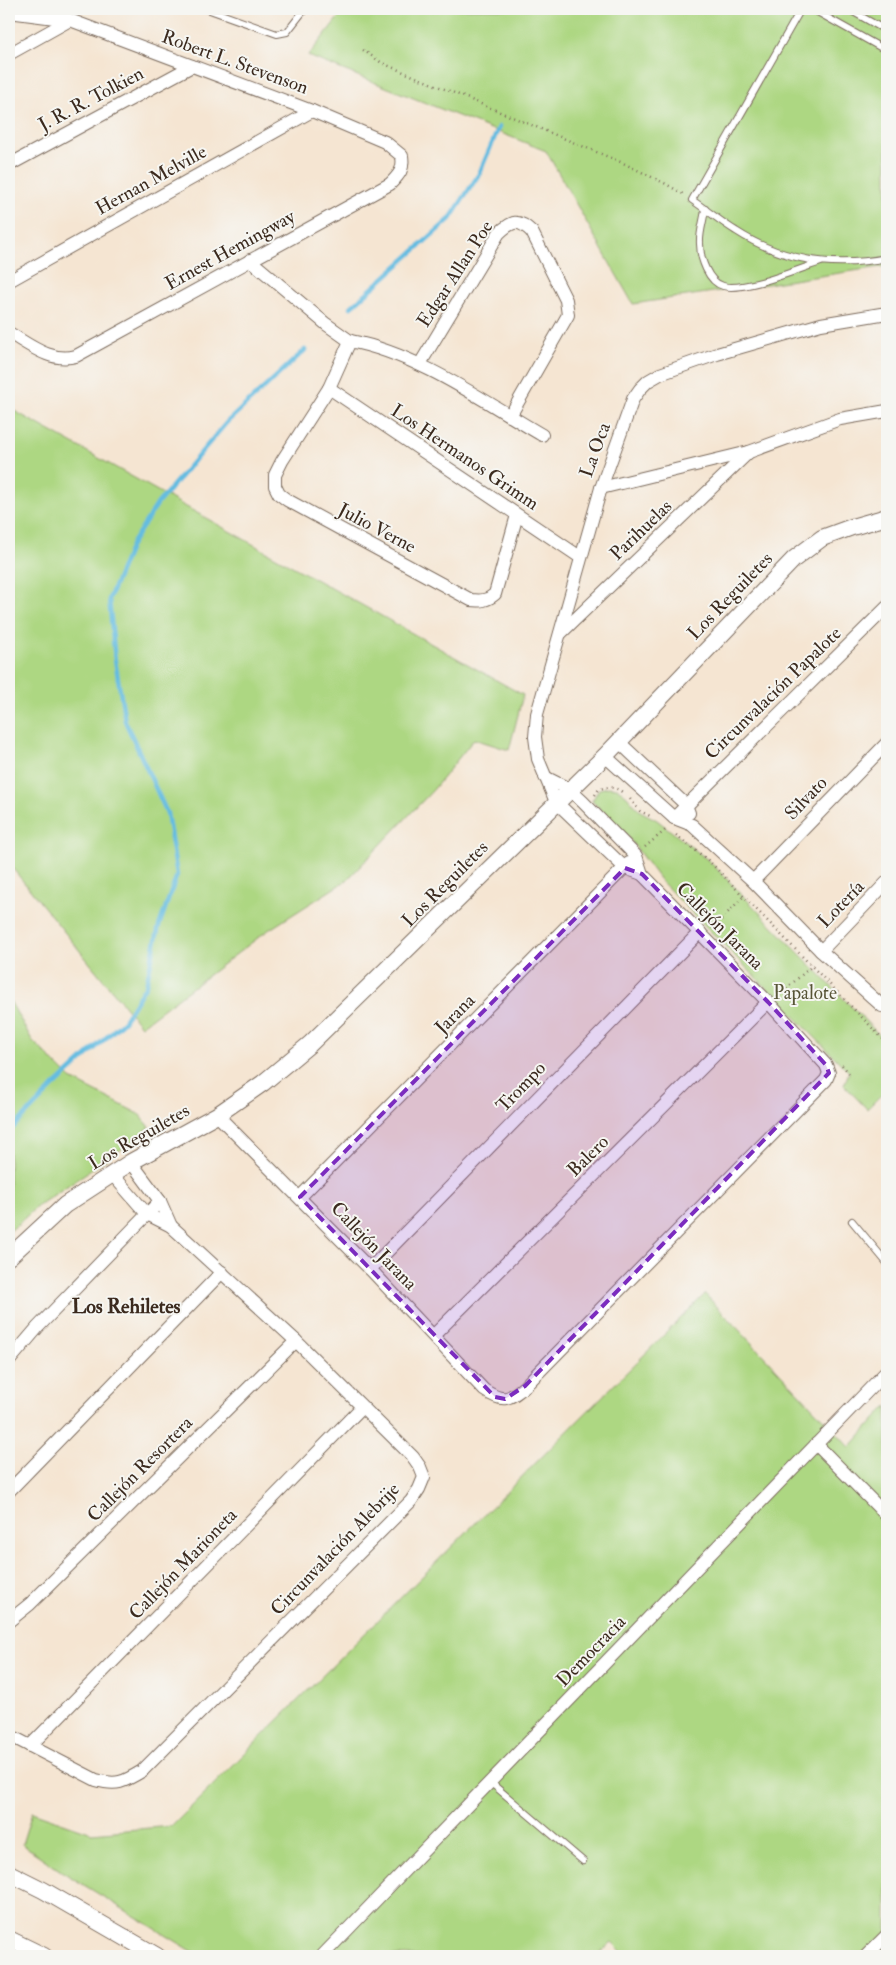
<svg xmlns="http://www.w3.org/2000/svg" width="896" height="1965" font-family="'IM FELL Double Pica',serif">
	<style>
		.green { fill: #add782; stroke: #748050 }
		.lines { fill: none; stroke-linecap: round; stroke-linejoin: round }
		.stream { stroke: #64bce1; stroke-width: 4.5 }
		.service-casing { stroke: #7c6b5d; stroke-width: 8 }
		.minor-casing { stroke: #7c6b5d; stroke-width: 14 }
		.tertiary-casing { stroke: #7c6b5d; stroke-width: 18 }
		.path { stroke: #7c6b5d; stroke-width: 2.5; stroke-dasharray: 1 4; stroke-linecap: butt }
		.service { stroke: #fff; stroke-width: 6 }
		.minor { stroke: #fff; stroke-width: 12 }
		.tertiary { stroke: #fff; stroke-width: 16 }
		.marked { fill: #7b2cbf; fill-opacity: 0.2; stroke: #7b2cbf; stroke-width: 4; stroke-dasharray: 10 6; stroke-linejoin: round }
		.labels { text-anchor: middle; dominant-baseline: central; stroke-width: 4; stroke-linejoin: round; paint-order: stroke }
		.street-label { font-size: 19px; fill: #3b2a1e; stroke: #f6f6f2 }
		.park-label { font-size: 19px; fill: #585537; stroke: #f6f6f2 }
		.neighbourhood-label { font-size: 20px; font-weight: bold; fill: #3b2a1e; stroke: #f6f6f2 }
	</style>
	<rect width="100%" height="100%" fill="#f6f6f2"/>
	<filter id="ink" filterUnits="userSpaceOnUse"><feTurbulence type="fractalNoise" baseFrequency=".02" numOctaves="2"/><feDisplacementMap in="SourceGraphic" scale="10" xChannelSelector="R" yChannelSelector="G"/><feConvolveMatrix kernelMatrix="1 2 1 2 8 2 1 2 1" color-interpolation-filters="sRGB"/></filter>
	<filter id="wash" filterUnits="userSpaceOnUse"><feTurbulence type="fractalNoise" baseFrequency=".0096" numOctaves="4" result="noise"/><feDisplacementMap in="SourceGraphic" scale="20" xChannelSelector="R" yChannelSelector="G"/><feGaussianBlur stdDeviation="1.12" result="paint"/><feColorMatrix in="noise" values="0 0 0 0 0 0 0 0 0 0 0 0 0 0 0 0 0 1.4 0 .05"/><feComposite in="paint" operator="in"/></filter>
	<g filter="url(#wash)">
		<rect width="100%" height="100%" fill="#f5e5d2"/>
		<!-- green -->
		<g class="green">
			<path d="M345 9H887V266L633 304 546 151 308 56Z"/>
			<path d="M9 408 523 695 509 750 474 739 433 790 347 880 267 931 141 1026 9 864Z"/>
			<path d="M608 787 617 788 627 796 640 811 657 820 709 861 887 1043V1089L867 1109 844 1085 849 1072 660 880 625 833 592 801 599 789Z"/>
			<path d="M10 1001 32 1040 71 1079 139 1114 150 1127 123 1148 39 1205 9 1232V1003Z"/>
			<path d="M705 1294 850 1447 887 1406V1956H626L612 1942 596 1956H200L61 1871 22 1844 32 1812 92 1833 172 1826Z"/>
		</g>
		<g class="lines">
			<!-- stream -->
			<g class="stream">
				<path d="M351 307 450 219 479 174 499 127"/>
				<path d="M9 1132 53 1087 124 1021 146 985 159 926 177 875 167 813 125 721 115 660 109 599 132 543 158 503 227 422 305 350"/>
			</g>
		</g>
	</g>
	<g filter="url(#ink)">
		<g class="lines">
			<!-- service casing -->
			<g class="service-casing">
				<g id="service">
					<path d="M207 9 277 34 287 32 305 9"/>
					<path d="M801 9 692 200C707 210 721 222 736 231 782 261 834 268 887 258"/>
					<path d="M812 9 887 51"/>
					<path d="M848 9 887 31"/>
					<path d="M705 209C704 220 699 233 700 244 700 258 708 282 723 286 744 292 799 269 821 262"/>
					<path d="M852 1221 887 1263"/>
					<path d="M490 1782 583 1861"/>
				</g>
			</g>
			<!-- minor casing -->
			<g class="minor-casing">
				<g id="minor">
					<path d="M9 12 70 20 312 111 385 142 402 156C404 169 400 174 390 184L76 356C51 363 30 345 9 333"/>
					<path d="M9 54 70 20"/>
					<path d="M9 165 192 66"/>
					<path d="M250 260 326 324 350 341 329 388 282 461 275 475V486L279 494 287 500 471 600C481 601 487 601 495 594L517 515"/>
					<path d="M9 281 312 111"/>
					<path d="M350 341C418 354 482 400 542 435"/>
					<path d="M420 364 499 233C512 221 518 218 532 232L566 300 568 315 510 416"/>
					<path d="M329 388 580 557"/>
					<path d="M601 488 749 452 840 419 887 411"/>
					<path d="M560 634 749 452"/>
					<path d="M618 741 686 805 689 813"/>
					<path d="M605 756 674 818 692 825 753 881 821 951 882 1006 887 1007"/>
					<path d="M674 818 887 607"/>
					<path d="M642 874 625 868 556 802 538 759 535 737 537 714 601 488 633 399 640 389 648 381 660 374 717 354 821 324 887 313"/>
					<path d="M753 881 887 743"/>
					<path d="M821 951 887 882"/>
					<path d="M217 1115 370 1269 484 1390C503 1403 509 1400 525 1386L826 1080 829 1073 826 1065 768 1002 642 874 636 856 583 802 569 789 545 777"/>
					<path d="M131 1162 160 1201 171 1226"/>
					<path d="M300 1197 629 863"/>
					<path d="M370 1269 700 932"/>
					<path d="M434 1335 768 1002"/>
					<path d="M9 1361 38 1327 160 1201"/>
					<path d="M816 1444 887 1516"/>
					<path d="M9 1491 222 1272"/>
					<path d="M9 1621 30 1604 296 1341"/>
					<path d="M9 1735 96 1780C117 1786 124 1782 142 1771L411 1501 419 1489 424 1477 420 1467 413 1457 296 1341 171 1226 147 1214 112 1174"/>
					<path d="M30 1746 362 1407"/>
					<path d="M322 1956 887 1371"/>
					<path d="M866 1956 887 1935"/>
				</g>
			</g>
			<!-- tertiary casing -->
			<g class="tertiary-casing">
				<g id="tertiary">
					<path d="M9 1257 65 1205 131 1162 217 1115 263 1083 310 1044 605 756 794 559 822 538 852 527 887 517"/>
					<path d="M9 1873 43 1890 157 1956"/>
					<path d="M9 1939 44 1956"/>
				</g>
			</g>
			<!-- path -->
			<g class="path">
				<path d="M363 50 382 63 623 163 666 184 683 194"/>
				<path d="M595 795 599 789C608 787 614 786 622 792"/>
				<path d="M630 799 640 811 650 816"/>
				<path d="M676 835 709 861 887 1043"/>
				<path d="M645 847 668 828"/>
				<path d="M714 927 743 897"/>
				<path d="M779 995 813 965"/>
				<path d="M842 1065 849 1073"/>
			</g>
			<!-- service -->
			<use href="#service" class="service"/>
			<!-- minor -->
			<use href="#minor" class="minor"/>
			<!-- tertiary -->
			<use href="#tertiary" class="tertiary"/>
		</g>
	</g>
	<!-- marked area -->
	<path class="marked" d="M625 868 642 874 768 1002 826 1065 829 1073 525 1386 505 1399 495 1397 300 1197Z"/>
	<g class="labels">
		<!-- street labels -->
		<g class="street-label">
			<text transform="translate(235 62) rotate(20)">Robert L. Stevenson</text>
			<text transform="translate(91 99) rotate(-28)">J. R. R. Tolkien</text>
			<text transform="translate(151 180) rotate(-29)">Hernan Melville</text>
			<text transform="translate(230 250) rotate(-29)">Ernest Hemingway</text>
			<text transform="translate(455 274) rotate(-57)">Edgar Allan Poe</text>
			<text transform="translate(595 450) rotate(-70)">La Oca</text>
			<text transform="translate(465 457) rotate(34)">Los Hermanos Grimm</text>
			<text transform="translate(377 528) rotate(28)">Julio Verne</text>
			<text transform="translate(641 530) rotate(-44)">Parihuelas</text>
			<text transform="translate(730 596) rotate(-46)">Los Reguiletes</text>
			<text transform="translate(773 693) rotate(-44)">Circunvalación Papalote</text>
			<text transform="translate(806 798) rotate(-46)">Silvato</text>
			<text transform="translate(445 884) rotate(-45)">Los Reguiletes</text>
			<text transform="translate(841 904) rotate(-46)">Lotería</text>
			<text transform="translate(720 926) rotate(45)">Callejón Jarana</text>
			<text transform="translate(455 1014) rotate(-45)">Jarana</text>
			<text transform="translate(521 1087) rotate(-46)">Trompo</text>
			<text transform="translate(139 1137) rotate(-30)">Los Reguiletes</text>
			<text transform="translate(588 1156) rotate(-45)">Balero</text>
			<text transform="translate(374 1246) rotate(46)">Callejón Jarana</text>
			<text transform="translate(140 1469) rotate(-45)">Callejón Resortera</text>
			<text transform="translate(335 1549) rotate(-46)">Circunvalación Alebrije</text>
			<text transform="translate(183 1564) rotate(-46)">Callejón Marioneta</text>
			<text transform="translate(591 1651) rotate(-46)">Democracia</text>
		</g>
		<!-- park labels -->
		<g class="park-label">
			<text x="805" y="993">Papalote</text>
		</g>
		<!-- neighbourhood labels -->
		<g class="neighbourhood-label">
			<text x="126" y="1306">Los Rehiletes</text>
		</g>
	</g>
	<!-- margin -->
	<rect width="896" height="1965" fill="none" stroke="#f6f6f2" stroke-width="30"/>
</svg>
